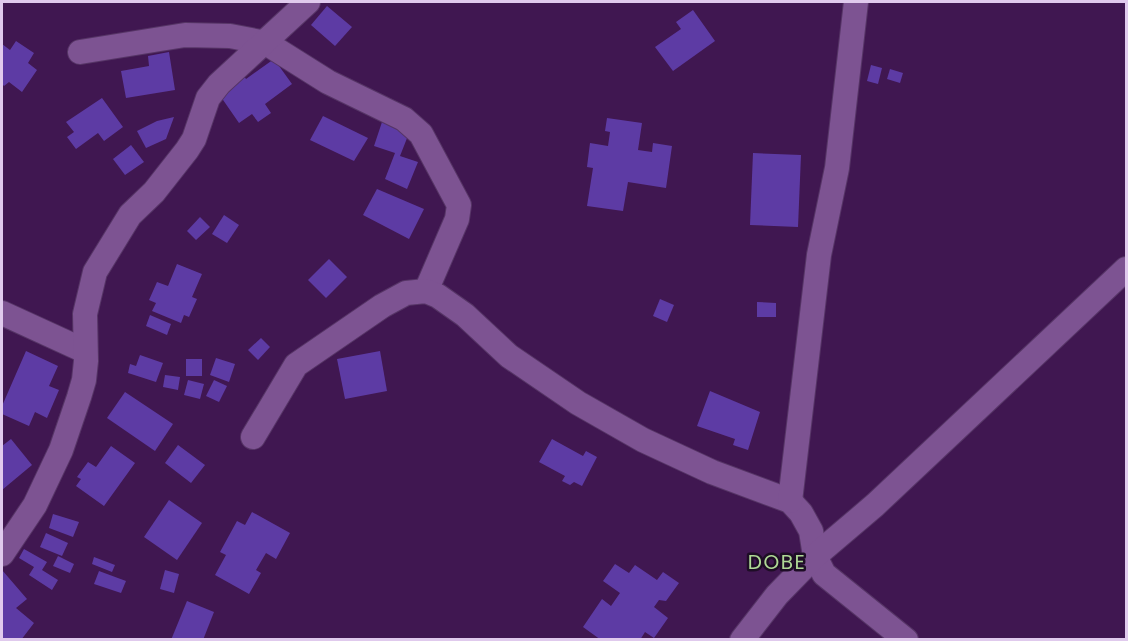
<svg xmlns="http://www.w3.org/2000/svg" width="1128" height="641" font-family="Poppins,sans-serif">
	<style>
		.building { fill: #5d3ba4 }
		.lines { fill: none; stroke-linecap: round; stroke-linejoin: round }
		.street-casing { stroke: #563566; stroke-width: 26 }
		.street { stroke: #7d5392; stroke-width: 24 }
		.labels { text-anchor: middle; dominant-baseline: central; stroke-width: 5; stroke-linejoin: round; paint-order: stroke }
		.quarter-label { font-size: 20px; letter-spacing: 1.5px; fill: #afd996; stroke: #1e0d26 }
	</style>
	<rect width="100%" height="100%" fill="#401751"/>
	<!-- building -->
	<g class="building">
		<path d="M327 6 352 27 335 46 311 25Z"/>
		<path d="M693 10 715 41 673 71 655 47 681 29 676 22Z"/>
		<path d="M16 41 34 53 28 63 37 70 22 92 9 82 4 86 2 84V44L10 50Z"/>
		<path d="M169 52 175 90 126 98 121 71 149 66 148 56Z"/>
		<path d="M274 59 292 84 265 104 271 113 258 122 252 114 239 123 221 97 233 88 229 82 242 73 246 79Z"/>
		<path d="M871 65 882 68 878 84 867 81Z"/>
		<path d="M890 69 903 73 900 83 887 79Z"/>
		<path d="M102 98 123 127 104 141 98 133 76 149 67 137 74 132 66 122Z"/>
		<path d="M323 116 368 138 354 161 310 140Z"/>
		<path d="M384 116 411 128 400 156 418 162 407 189 385 179 395 153 374 146Z"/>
		<path d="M174 117 166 139 146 148 137 131 157 121Z"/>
		<path d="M607 118 642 123 638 150 652 152 653 143 672 146 666 188 628 182 623 211 587 206 593 168 587 167 590 143 608 146 610 132 605 131Z"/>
		<path d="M131 145 144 162 125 175 113 159Z"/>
		<path d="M753 153 801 155 798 227 750 225Z"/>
		<path d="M377 189 424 209 409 239 363 215Z"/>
		<path d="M224 215 239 225 227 243 212 234Z"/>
		<path d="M200 217 210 227 196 240 187 231Z"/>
		<path d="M329 259 347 277 326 298 308 280Z"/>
		<path d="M177 264 202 274 192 297 197 299 189 317 184 315 181 323 152 311 156 303 149 300 157 282 168 286Z"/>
		<path d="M660 299 674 305 667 322 653 316Z"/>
		<path d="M757 302 776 303V317H757Z"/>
		<path d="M150 315 171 324 167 335 146 326Z"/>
		<path d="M261 338 270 347 258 360 248 350Z"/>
		<path d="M26 351 58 366 49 386 59 390 47 418 35 412 29 426 2 414V406Z"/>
		<path d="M380 351 387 391 345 399 337 359Z"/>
		<path d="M140 355 163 363 156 382 128 373 130 364 136 366Z"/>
		<path d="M216 358 235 364 229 382 210 375Z"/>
		<rect x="186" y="359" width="16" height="17"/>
		<path d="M165 375 180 377 178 390 163 387Z"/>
		<path d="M188 380 204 384 200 399 184 395Z"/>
		<path d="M214 380 227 386 219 402 206 396Z"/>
		<path d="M710 391 760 412 748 450 733 445 735 439 697 426Z"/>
		<path d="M125 392 173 424 155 451 107 418Z"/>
		<path d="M11 439 32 465 2 490V446Z"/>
		<path d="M552 439 583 456 586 451 597 457 582 486 574 482 570 485 562 481 565 476 539 462Z"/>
		<path d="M178 445 205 465 191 483 165 463Z"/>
		<path d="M111 446 135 463 104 506 76 486 81 479 77 477 88 462 96 467Z"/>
		<path d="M169 500 202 523 177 560 144 537Z"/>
		<path d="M252 512 290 533 276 559 266 553 256 570 261 573 249 594 215 575 226 555 220 552 237 521 245 525Z"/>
		<path d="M53 514 79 522 73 537 49 528Z"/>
		<path d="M46 533 68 543 62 556 40 547Z"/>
		<path d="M24 549 47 562 42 570 58 580 52 590 29 575 34 567 19 558Z"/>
		<path d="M58 556 74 564 70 573 53 566Z"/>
		<path d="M94 557 115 565 112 572 92 564Z"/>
		<path d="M615 564 629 573 635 565 657 580 663 572 679 583 666 601 659 600 654 607 668 618 654 638 645 632 640 640H601L583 627 602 599 611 606 620 593 603 581Z"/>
		<path d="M2 570 27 599 16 608 34 623 21 640H5L2 637Z"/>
		<path d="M165 570 179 574 174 593 160 589Z"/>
		<path d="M99 571 126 581 121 593 94 584Z"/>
		<path d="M187 601 214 612 203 640H171Z"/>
	</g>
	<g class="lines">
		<!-- street casing -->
		<g class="street-casing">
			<g id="street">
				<path d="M80 52 185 35 230 36 266 43 328 82 404 119 421 134 459 205 457 219 426 291"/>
				<path d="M2 313 85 351"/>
				<path d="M253 437 296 365 382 306 406 293 426 291 438 296 465 315 509 356 578 403 643 440 712 472 790 501 801 513 811 531 815 556 824 574 906 640"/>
				<path d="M790 501 819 255 837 168 856 2"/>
				<path d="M2 554 35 505 61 450 79 397 84 380 86 361 85 314 95 272 130 215 154 192 187 150 194 139 208 98 219 84 308 2"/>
				<path d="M742 640 777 595 815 556 875 505 1126 269"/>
			</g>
		</g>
		<!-- street -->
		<use href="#street" class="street"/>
	</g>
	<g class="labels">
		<!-- quarter labels -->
		<g class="quarter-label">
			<text x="777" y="562">DOBE</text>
		</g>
	</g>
	<!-- border -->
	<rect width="1128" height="641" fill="none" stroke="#e0caed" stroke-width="6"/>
</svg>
